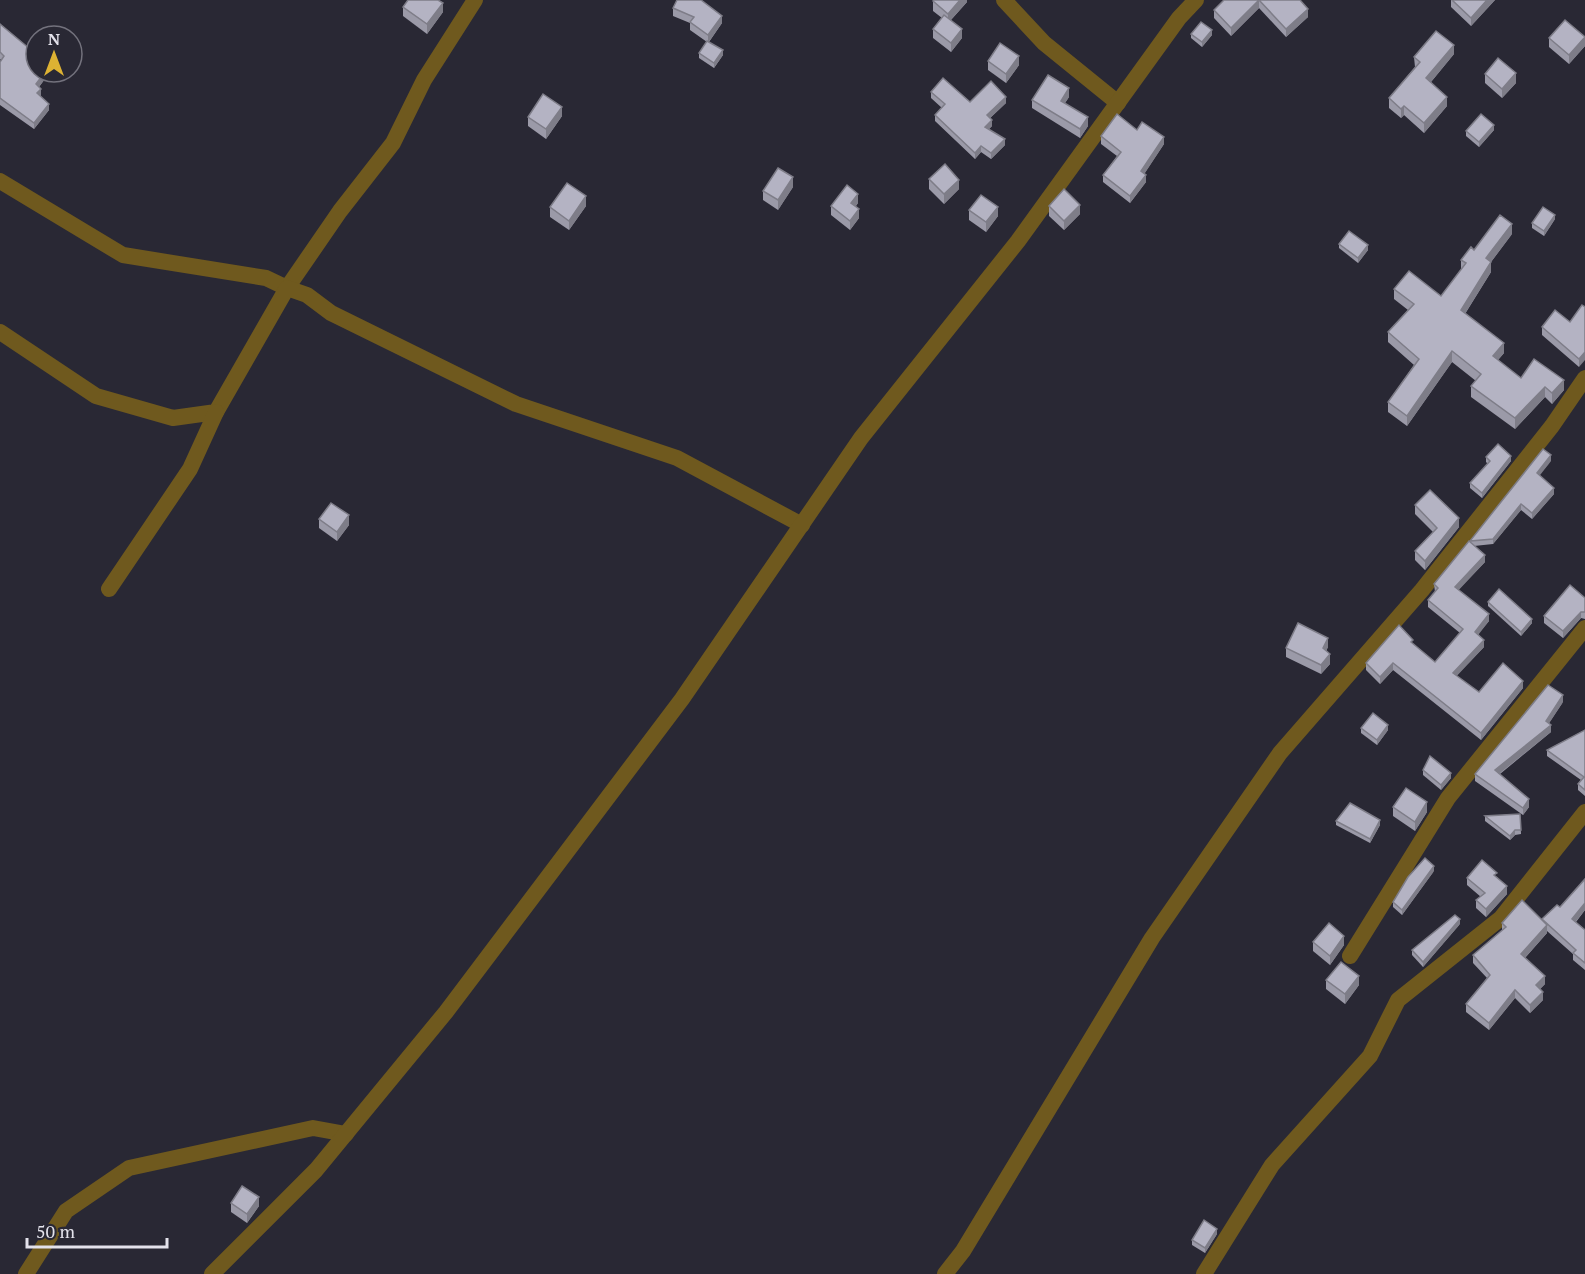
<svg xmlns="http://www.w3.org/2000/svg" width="1585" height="1274" font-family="'PT Serif',serif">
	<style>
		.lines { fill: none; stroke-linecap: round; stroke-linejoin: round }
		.minor { stroke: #6f591e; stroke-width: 16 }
		.wall { fill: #9b9aa8 }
		.shaded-wall { fill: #7e7d88 }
		.building { fill: #b4b3c3; stroke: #7e7d88; stroke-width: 1.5 }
	</style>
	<rect width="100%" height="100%" fill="#292834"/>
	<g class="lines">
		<!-- minor -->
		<g class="minor">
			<path d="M1004 0 1044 43 1118 103"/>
			<path d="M0 181 123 255 266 278 287 288 340 211 393 143 424 80 475 0"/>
			<path d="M0 332 96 396 173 418 216 412 287 288 307 295 331 313 516 404 677 458 802 525"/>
			<path d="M109 589 190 469 216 412"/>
			<path d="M1350 956 1448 798 1585 628"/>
			<path d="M26 1274 66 1211 129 1168 313 1128 346 1134"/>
			<path d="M212 1274 316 1170 446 1012 682 699 861 438 1018 241 1179 18 1196 0"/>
			<path d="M945 1274 963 1251 1152 938 1280 753 1422 590 1552 426 1585 378"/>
			<path d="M1204 1274 1272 1165 1370 1056 1398 1000 1501 918 1585 812"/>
		</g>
	</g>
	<!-- wall -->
	<g class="wall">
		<path d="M967 0V2L951 20 962 38 951 52 933 38V29L942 18 933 11V1Z"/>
		<path d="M1224 0H1300L1308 17 1286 37 1259 8 1231 36 1214 18V10Z"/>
		<path d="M1451 0H1495L1471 26 1451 7Z"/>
		<path d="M403 7 443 12 427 34 403 16Z"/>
		<path d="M673 8 722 23 709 42 723 55 714 68 699 58V53L707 42 690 30V23L673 16Z"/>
		<path d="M0 24 36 72H50L39 87 41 95 40 96 49 110 34 129 0 105V62L1 60 0 59Z"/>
		<path d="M1191 34 1212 35 1202 47 1191 38Z"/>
		<path d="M1549 38 1585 46 1569 64 1549 47Z"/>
		<path d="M1454 54 1431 82 1447 106 1424 133 1404 115 1401 118 1389 108V98L1415 67 1414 57Z"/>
		<path d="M988 61 1019 65 1006 83 988 70Z"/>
		<path d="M1485 74 1516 83 1502 98 1485 83Z"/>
		<path d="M931 92 970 102 1006 103 990 118 992 126 989 129 1005 145 991 159 981 152 975 159 935 121V115L942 108 931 98Z"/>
		<path d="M1069 97 1065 103 1088 126 1080 138 1032 108V100Z"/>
		<path d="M562 116 546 139 528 126V117Z"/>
		<path d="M1137 130 1164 144 1144 174 1146 182 1130 203 1103 182V175L1117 156 1101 144V136Z"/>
		<path d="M1494 130 1479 147 1466 136V131Z"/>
		<path d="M929 179 959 189 944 204 929 189Z"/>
		<path d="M793 187 778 210 763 200V191Z"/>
		<path d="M858 203 856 206 859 218 850 230 831 215V206Z"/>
		<path d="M586 206 569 230 550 217V207Z"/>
		<path d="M1049 206 1080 214 1064 230 1049 216Z"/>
		<path d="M969 210 998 216 986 232 969 220Z"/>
		<path d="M1555 219 1544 236 1532 228V223Z"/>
		<path d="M1512 234 1491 262V272L1465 314 1504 353 1498 360 1521 378 1564 390 1552 404 1545 397 1515 429 1471 397V386L1476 381 1452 362 1407 426 1388 412V402L1414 365 1388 342V332L1408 310 1394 299V289L1441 296 1461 270V260L1474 250Z"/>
		<path d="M1339 244 1368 250 1358 263 1339 248Z"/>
		<path d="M1585 307 1579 367 1542 335V327L1570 322Z"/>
		<path d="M1486 457 1511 461 1482 498 1470 488V483L1488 464 1486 462Z"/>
		<path d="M1551 461 1539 475 1554 494 1532 519 1521 510 1493 544 1474 546 1485 562 1458 590 1489 621 1478 634 1484 647 1456 676 1479 692 1523 688 1481 740 1393 670 1380 684 1366 670V663L1413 644 1435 662 1460 633 1428 607V600L1435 592 1434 584 1470 541Z"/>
		<path d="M1415 505 1459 527 1425 570 1415 560V551L1433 532 1415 514Z"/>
		<path d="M319 519 349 525 337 541 319 528Z"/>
		<path d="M1585 598V619L1581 618 1563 638 1544 623V616Z"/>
		<path d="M1488 602 1532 623 1521 636 1488 606Z"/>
		<path d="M1328 647 1326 651 1330 664 1321 674 1286 657V648Z"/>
		<path d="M1563 702 1549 723 1551 732 1500 774 1529 807 1523 815 1475 781V774Z"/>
		<path d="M1361 728 1388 730 1377 745 1361 733Z"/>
		<path d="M1585 730V796L1578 790V784L1581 780 1547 756V750Z"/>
		<path d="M1423 770 1451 778 1441 790 1423 775Z"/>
		<path d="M1393 807 1427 812 1415 831 1393 816Z"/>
		<path d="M1520 814 1521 834 1515 835 1510 840 1485 821V816Z"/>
		<path d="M1336 821 1380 825 1370 843 1336 825Z"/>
		<path d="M1434 871 1402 915 1393 907V902Z"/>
		<path d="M1497 877 1507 894 1486 917 1476 908V900L1481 897 1467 885V878Z"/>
		<path d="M1585 879V910L1576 922 1585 930V970L1573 960V954L1547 931V933L1525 958 1545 984 1540 989 1543 1000 1530 1013 1515 998 1489 1030 1466 1012V1004L1487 978 1473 963V955L1502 930V923L1542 920 1560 907Z"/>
		<path d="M1460 924 1423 967 1412 955V950Z"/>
		<path d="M1313 942 1344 945 1330 965 1313 951Z"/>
		<path d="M1326 980 1359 985 1345 1004 1326 989Z"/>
		<path d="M231 1203 259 1206 247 1223 231 1212Z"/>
		<path d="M1217 1234 1205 1253 1192 1245V1240Z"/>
	</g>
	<!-- shaded-wall -->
	<g class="shaded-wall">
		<path d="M960 0H967V2L948 23V14Z"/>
		<path d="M1259 0V8L1231 36V28Z"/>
		<path d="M1487 0H1495L1471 26V18Z"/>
		<path d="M443 3V12L427 34V24Z"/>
		<path d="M1308 9V17L1286 37V29Z"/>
		<path d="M722 16V23L708 43V35Z"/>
		<path d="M962 29V38L951 52V43Z"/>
		<path d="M1212 30V35L1202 47V42Z"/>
		<path d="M1585 37V46L1569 64V55Z"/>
		<path d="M1454 45V54L1426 88V78Z"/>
		<path d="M723 50V55L714 68V63Z"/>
		<path d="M1019 56V65L1006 83V74Z"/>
		<path d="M45 72H50L36 91V84Z"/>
		<path d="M1516 73V83L1502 98V89Z"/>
		<path d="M1069 88V97L1061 109V101Z"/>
		<path d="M41 89V95L37 100V93Z"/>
		<path d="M1006 97V103L987 121V115Z"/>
		<path d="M1447 97V106L1424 133V123Z"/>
		<path d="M49 104V110L34 129V123Z"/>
		<path d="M1404 106V115L1401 118V109Z"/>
		<path d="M562 107V116L546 139V129Z"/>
		<path d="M1088 117V126L1080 138V129Z"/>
		<path d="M992 120V126L985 133V127Z"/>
		<path d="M1494 125V130L1479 147V142Z"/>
		<path d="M1164 137V144L1141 179V171Z"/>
		<path d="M1005 139V145L991 159V153Z"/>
		<path d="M981 146V152L975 159V153Z"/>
		<path d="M1146 175V182L1130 203V196Z"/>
		<path d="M793 177V187L778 210V200Z"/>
		<path d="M959 180V189L944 204V194Z"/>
		<path d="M858 194V203L851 212V203Z"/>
		<path d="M586 196V206L569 230V221Z"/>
		<path d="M1080 205V214L1064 230V221Z"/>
		<path d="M998 207V216L986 232V222Z"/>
		<path d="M859 209V218L850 230V221Z"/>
		<path d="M1555 215V219L1544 236V231Z"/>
		<path d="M1512 224V234L1491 262V272L1461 320V310L1486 258Z"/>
		<path d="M1368 245V250L1358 263V258Z"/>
		<path d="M1504 343V353L1493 366V356Z"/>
		<path d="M1452 351V362L1407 426V416Z"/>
		<path d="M1585 352V360L1579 367V359Z"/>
		<path d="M1564 380V390L1552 404V393Z"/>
		<path d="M1545 387V397L1515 429V418Z"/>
		<path d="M1551 455V461L1537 479V473Z"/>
		<path d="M1511 456V461L1482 498V493Z"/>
		<path d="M1554 488V494L1532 519V513Z"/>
		<path d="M1521 504V510L1493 544V539Z"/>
		<path d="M349 515V525L337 541V532Z"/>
		<path d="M1459 518V527L1425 570V561Z"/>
		<path d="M1485 555V562L1455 594V587Z"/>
		<path d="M1581 612V618L1563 638V631Z"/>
		<path d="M1489 614V621L1475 639V632Z"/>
		<path d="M1532 619V623L1521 636V632Z"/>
		<path d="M1328 638V647L1323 657V648Z"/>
		<path d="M1484 640V647L1453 680V673Z"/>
		<path d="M1330 654V664L1321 674V665Z"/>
		<path d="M1393 663V670L1380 684V677Z"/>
		<path d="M1523 681V688L1481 740V733Z"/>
		<path d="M1563 695V702L1546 728V721Z"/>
		<path d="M1388 725V730L1377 745V740Z"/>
		<path d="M1551 725V732L1495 777V770Z"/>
		<path d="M1451 773V778L1441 790V785Z"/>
		<path d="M1529 799V807L1523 815V808Z"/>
		<path d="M1427 802V812L1415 831V822Z"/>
		<path d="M1380 820V825L1370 843V839Z"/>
		<path d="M1515 830V835L1510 840V836Z"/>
		<path d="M1434 866V871L1402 915V910Z"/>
		<path d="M1507 886V894L1486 917V909Z"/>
		<path d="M1585 903V910L1572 926V919Z"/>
		<path d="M1460 919V924L1423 967V962Z"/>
		<path d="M1547 925V933L1521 962V954Z"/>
		<path d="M1344 936V945L1330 965V956Z"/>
		<path d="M1359 976V985L1345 1004V994Z"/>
		<path d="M1545 976V984L1536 993V985Z"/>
		<path d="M1515 990V998L1489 1030V1023Z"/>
		<path d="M1543 992V1000L1530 1013V1005Z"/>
		<path d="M259 1197V1206L247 1223V1214Z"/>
		<path d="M1217 1229V1234L1205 1253V1248Z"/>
	</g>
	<!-- building -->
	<g class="building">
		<path d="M408 0H438L443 3 427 24 403 7Z"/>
		<path d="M677 0H701L722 16 708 35 690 22 694 17 673 8Z"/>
		<path d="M934 0H960L948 14 933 1Z"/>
		<path d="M1224 0H1259L1231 28 1214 10Z"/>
		<path d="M1259 0H1300L1308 9 1286 29Z"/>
		<path d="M1452 0H1487L1471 18Z"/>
		<path d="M944 15 962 29 951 43 933 29Z"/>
		<path d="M1565 20 1585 37 1569 55 1549 38Z"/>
		<path d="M1201 22 1212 30 1202 42 1191 34Z"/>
		<path d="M0 24 36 54V72H45L36 84 41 89 37 93 49 104 34 123 0 98V62L4 56 0 52Z"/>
		<path d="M1436 31 1454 45 1426 78 1447 97 1424 123 1404 106 1401 109 1389 98 1420 62 1414 57Z"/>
		<path d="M707 41 723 50 714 63 699 53Z"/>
		<path d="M1000 43 1019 56 1006 74 988 61Z"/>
		<path d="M1498 58 1516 73 1502 89 1485 74Z"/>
		<path d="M1048 75 1069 88 1061 101 1088 117 1080 129 1032 100Z"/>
		<path d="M943 78 970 102 991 81 1006 97 987 115 992 120 985 127 1005 139 991 153 981 146 975 153 935 115 945 104 931 92Z"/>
		<path d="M543 94 562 107 546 129 528 117Z"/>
		<path d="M1117 114 1137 130 1142 122 1164 137 1141 171 1146 175 1130 196 1103 175 1121 152 1101 136Z"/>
		<path d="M1481 114 1494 125 1479 142 1466 131Z"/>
		<path d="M945 164 959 180 944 194 929 179Z"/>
		<path d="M778 168 793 177 778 200 763 191Z"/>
		<path d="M567 183 586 196 569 221 550 207Z"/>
		<path d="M847 185 858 194 851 203 859 209 850 221 831 206Z"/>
		<path d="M1064 189 1080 205 1064 221 1049 206Z"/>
		<path d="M981 195 998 207 986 222 969 210Z"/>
		<path d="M1543 207 1555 215 1544 231 1532 223Z"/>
		<path d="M1500 215 1512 224 1486 258 1491 262 1461 310 1504 343 1493 356 1521 378 1534 359 1564 380 1552 393 1545 387 1515 418 1471 386 1481 374 1452 351 1407 416 1388 402 1419 359 1388 332 1414 304 1394 289 1409 271 1441 296 1466 263 1461 260 1471 247 1474 250Z"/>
		<path d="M1349 231 1368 245 1358 258 1339 244Z"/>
		<path d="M1582 305 1585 307V352L1579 359 1542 327 1555 310 1570 322Z"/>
		<path d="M1498 444 1511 456 1482 493 1470 483 1490 461 1486 457Z"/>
		<path d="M1543 449 1551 455 1537 473 1554 488 1532 513 1521 504 1493 539 1470 541Z"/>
		<path d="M1430 490 1459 518 1425 561 1415 551 1437 528 1415 505Z"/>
		<path d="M331 503 349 515 337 532 319 519Z"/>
		<path d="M1469 541 1485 555 1455 587 1489 614 1475 632 1484 640 1453 673 1479 692 1503 663 1523 681 1481 733 1393 663 1380 677 1366 663 1399 625 1413 640 1411 642 1435 662 1463 629 1428 600 1438 588 1434 584Z"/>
		<path d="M1570 585 1585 598V612H1581L1563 631 1544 616Z"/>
		<path d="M1499 589 1532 619 1521 632 1488 602Z"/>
		<path d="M1298 623 1328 638 1323 648 1330 654 1321 665 1286 648Z"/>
		<path d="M1548 685 1563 695 1546 721 1551 725 1495 770 1529 799 1523 808 1475 774Z"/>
		<path d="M1373 713 1388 725 1377 740 1361 728Z"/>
		<path d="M1585 730V790L1578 784 1584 777 1547 750Z"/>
		<path d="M1430 756 1451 773 1441 785 1423 770Z"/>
		<path d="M1406 788 1427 802 1415 822 1393 807Z"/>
		<path d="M1350 803 1380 820 1370 839 1336 821Z"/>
		<path d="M1520 814 1521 830H1515L1510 836 1485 816Z"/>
		<path d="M1425 858 1434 866 1402 910 1393 902 1408 877Z"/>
		<path d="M1482 860 1497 873 1494 875 1507 886 1486 909 1476 900 1485 893 1467 878Z"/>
		<path d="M1585 879V903L1572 919 1585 930V963L1573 953 1576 950 1542 919 1557 905 1560 907Z"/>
		<path d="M1522 900 1547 925 1521 954 1545 976 1536 985 1543 992 1530 1005 1515 990 1489 1023 1466 1004 1490 975 1473 955 1506 927 1502 923Z"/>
		<path d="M1455 915 1460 919 1423 962 1412 950Z"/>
		<path d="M1329 923 1344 936 1330 956 1313 942Z"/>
		<path d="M1341 962 1359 976 1345 994 1326 980Z"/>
		<path d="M242 1186 259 1197 247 1214 231 1203Z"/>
		<path d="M1204 1220 1217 1229 1205 1248 1192 1240Z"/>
	</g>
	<!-- north arrow -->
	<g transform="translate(54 54)"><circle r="28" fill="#292834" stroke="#73727d" stroke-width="1.5"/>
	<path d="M0-4.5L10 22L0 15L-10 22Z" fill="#ddb233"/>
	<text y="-9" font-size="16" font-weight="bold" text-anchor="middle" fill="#e3e2eb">N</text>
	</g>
	<!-- scale -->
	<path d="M27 1238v9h140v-9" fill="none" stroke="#e3e2eb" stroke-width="3"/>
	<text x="36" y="1238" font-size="18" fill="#e3e2eb" stroke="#292834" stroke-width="4.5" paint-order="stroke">50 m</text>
</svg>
